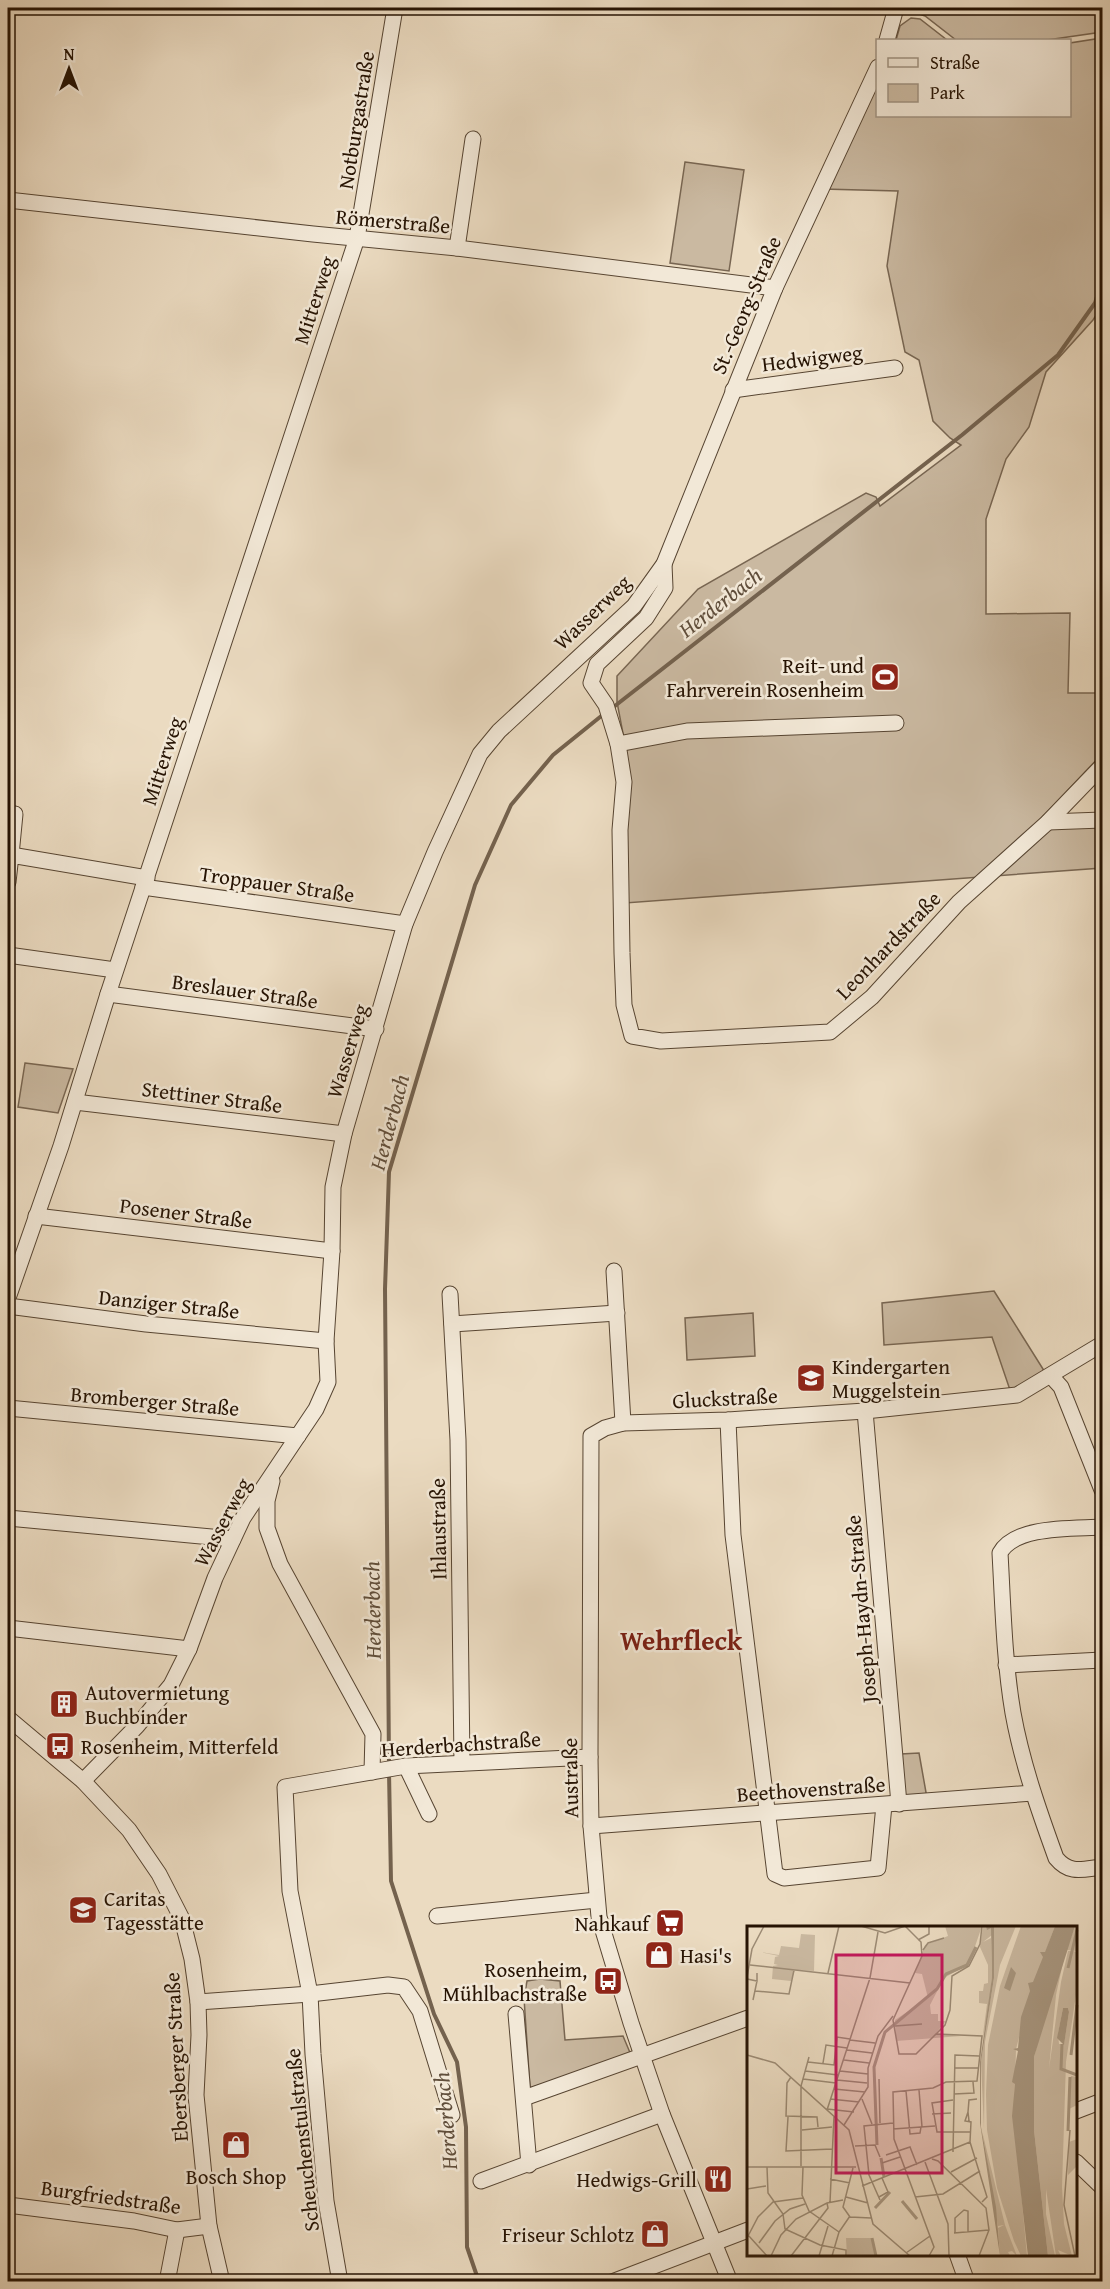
<svg xmlns="http://www.w3.org/2000/svg" width="1110" height="2289" font-family="'Gentium Book Plus',serif">
	<style>
		.green { fill: #cab9a1; stroke: #786652; stroke-width: 1.5 }
		.lines { fill: none; stroke-linecap: round; stroke-linejoin: round }
		.stream { stroke: #74624e; stroke-width: 4 }
		.minor-casing { stroke: #574532; stroke-width: 17 }
		.minor { stroke: #f2e8d7; stroke-width: 15 }
		.labels { text-anchor: middle; dominant-baseline: central; stroke-width: 5; stroke-linejoin: round; paint-order: stroke }
		.street-label { font-size: 21px; fill: #261303; stroke: #f2e8d7 }
		.poi-label { font-size: 21px; fill: #261303; stroke: #f2e8d7; text-anchor: end }
		.water-label { font-size: 22px; font-style: italic; fill: #604e3b; stroke: #f2e8d7 }
		.district-label { font-size: 27px; font-weight: bold; fill: #7a1f14; stroke: #f2e8d7 }
		.inset-river { fill: none; stroke: #a89780; stroke-width: 3 }
		.inset-road { fill: none; stroke: #9c8b75; stroke-width: 1.5 }
		.view { fill: #c2185b; fill-opacity: 0.15; stroke: #c2185b; stroke-width: 3 }
		.inset-edge { fill: none; stroke: #261303; stroke-width: 3 }
	</style>
	<rect width="100%" height="100%" fill="#ebdbc1"/>
	<filter id="stains"><feTurbulence type="fractalNoise" baseFrequency=".00333" numOctaves="4"/><feColorMatrix values="0 0 0 0 .2 0 0 0 0 .09 0 0 0 0 .02 0 0 0 .5 -.17"/></filter>
	<radialGradient id="worn" r=".72"><stop offset=".6" stop-color="#630" stop-opacity="0"/><stop offset="1" stop-color="#630" stop-opacity=".3"/></radialGradient>
	<!-- green -->
	<g class="green">
		<path d="M905 8H1102V32L1047 40H956L925 16 904 9Z"/>
		<path d="M911 18 920 19 947 40H896L900 26Z"/>
		<path d="M1102 38V306L1093 320 1046 372 1029 427 1006 459 986 519V614L1070 613 1068 693H1102V754L1034 826 1102 825V868L625 903V744L617 702V676L698 589 866 493 876 497 880 506 961 445 950 438 933 421 919 360 905 352 887 266 898 191 823 189 877 87 878 116H1070V43Z"/>
		<path d="M685 162 744 170 729 271 670 263Z"/>
		<path d="M25 1063 73 1069 58 1113 18 1107Z"/>
		<path d="M994 1291 1043 1369V1374L1010 1390 992 1337 884 1345 882 1303Z"/>
		<path d="M753 1313 755 1356 687 1360 685 1318Z"/>
		<path d="M919 1753 927 1798 904 1797 901 1754Z"/>
		<path d="M540 1979 560 1981 565 2040 623 2036 631 2055 530 2088 524 1998 527 1981Z"/>
	</g>
	<g class="lines">
		<!-- stream -->
		<g class="stream">
			<path d="M611 709 962 435 1058 355 1095 303 1102 280"/>
			<path d="M389 1764 385 1289 389 1172 475 885 511 805 553 755 605 713"/>
			<path d="M389 1772 391 1881 434 2014 457 2062 466 2127 467 2247 479 2282"/>
		</g>
		<!-- minor casing -->
		<g class="minor-casing">
			<g id="minor">
				<path d="M887 40 896 8"/>
				<path d="M8 200 313 234 457 248 775 288"/>
				<path d="M457 248 473 139"/>
				<path d="M733 390 895 368"/>
				<path d="M664 564 665 588 646 618 597 664 591 683 606 705 618 744 624 782 620 830 622 953 624 1005 632 1036 661 1041 830 1032 872 997 959 902 1048 822 1102 766"/>
				<path d="M618 744 687 731 896 723"/>
				<path d="M1048 822 1102 820"/>
				<path d="M11 855 15 814"/>
				<path d="M8 882 11 855 147 878"/>
				<path d="M143 887 405 924"/>
				<path d="M8 955 115 970"/>
				<path d="M108 994 376 1029"/>
				<path d="M75 1102 344 1134"/>
				<path d="M36 1216 332 1251"/>
				<path d="M614 1271 623 1423"/>
				<path d="M450 1294 458 1440 462 1763"/>
				<path d="M8 1298 61 1146 108 994 357 238 395 8"/>
				<path d="M8 1306 146 1324 326 1341"/>
				<path d="M452 1324 617 1313"/>
				<path d="M1051 1376 1061 1387 1102 1490"/>
				<path d="M8 1408 298 1436"/>
				<path d="M865 1411 899 1804"/>
				<path d="M728 1420 733 1535 775 1874 784 1878 878 1868 884 1805"/>
				<path d="M272 1481 267 1501V1528L280 1564 373 1734 372 1772"/>
				<path d="M8 1518 233 1539"/>
				<path d="M1102 1527C1075 1529 1015 1525 1000 1553 1003 1606 1004 1660 1013 1713 1022 1763 1039 1811 1056 1858 1070 1875 1083 1869 1102 1867"/>
				<path d="M8 1628 189 1649"/>
				<path d="M1006 1665 1102 1660"/>
				<path d="M8 1718 83 1781 129 1830 159 1874 182 1919 192 1959 198 2002 199 2035 196 2095 209 2226 222 2282"/>
				<path d="M406 1766 429 1814"/>
				<path d="M83 1781 137 1726 171 1685 189 1649 215 1578 243 1518 316 1409 328 1382 326 1341 332 1251 333 1187 344 1134 405 924 435 852 480 754 499 731 634 606 664 564 775 288 878 67"/>
				<path d="M591 1826 1033 1793"/>
				<path d="M437 1916 597 1900"/>
				<path d="M198 2002 310 1994 388 1985 404 1987 420 2011 452 2115"/>
				<path d="M516 2014 529 2165"/>
				<path d="M524 2098 748 2018"/>
				<path d="M1076 2111 1102 2101"/>
				<path d="M1076 2162 1102 2187"/>
				<path d="M481 2181 662 2114"/>
				<path d="M8 2205 134 2221 177 2230 209 2226"/>
				<path d="M957 2254 967 2282"/>
				<path d="M167 2282 177 2230"/>
				<path d="M340 2282 326 2201 313 2054 310 1994 290 1891 285 1787 406 1766 590 1757"/>
				<path d="M612 2282 748 2230"/>
				<path d="M730 2282 662 2114 631 2023 599 1917 591 1826 590 1757 591 1436 605 1428 623 1423 728 1420 865 1411 1017 1395 1102 1344"/>
			</g>
		</g>
		<!-- minor -->
		<use href="#minor" class="minor"/>
	</g>
	<!-- icons -->
	<defs>
		<g id="stadium-square" transform="scale(1.5)"><rect x="-9" y="-9" width="18" height="18" rx="4" fill="#8f2418" stroke="#f2e8d7"/><path d="M0-5a6.5 5 0 1 0 0 10a6.5 5 0 1 0 0-10ZM-3.5-1.8h7v3.6h-7Z" fill="#fff"/></g>
		<g id="school-square" transform="scale(1.5)"><rect x="-9" y="-9" width="18" height="18" rx="4" fill="#8f2418" stroke="#f2e8d7"/><path d="M0-5L7-2L0 1L-7-2ZM-4 1L0 2.5L4 1V4Q0 6-4 4Z" fill="#fff"/></g>
		<g id="building-square" transform="scale(1.5)"><rect x="-9" y="-9" width="18" height="18" rx="4" fill="#8f2418" stroke="#f2e8d7"/><path d="M-4-6H4V6H1V3H-1V6H-4ZM-2.5-4.3h1.7v1.8h-1.7ZM.8-4.3h1.7v1.8H.8ZM-2.5-1h1.7V.8h-1.7ZM.8-1h1.7V.8H.8Z" fill="#fff"/></g>
		<g id="bus-square" transform="scale(1.5)"><rect x="-9" y="-9" width="18" height="18" rx="4" fill="#8f2418" stroke="#f2e8d7"/><path d="M-5-6H5V4H4V6H2V4H-2V6H-4V4H-5ZM-3.5-4V0h7V-4ZM-3.5 1.2v1.5H-2V1.2ZM2 1.2v1.5H3.5V1.2Z" fill="#fff"/></g>
		<g id="supermarket-square" transform="scale(1.5)"><rect x="-9" y="-9" width="18" height="18" rx="4" fill="#8f2418" stroke="#f2e8d7"/><path d="M-6-5.5h2.5l.6 2H6L4.5 2H-2.5L-4.4-4H-6ZM-1.5 3.2a1.3 1.3 0 1 0 .1 0ZM3 3.2a1.3 1.3 0 1 0 .1 0Z" fill="#fff"/></g>
		<g id="shop-square" transform="scale(1.5)"><rect x="-9" y="-9" width="18" height="18" rx="4" fill="#8f2418" stroke="#f2e8d7"/><path d="M-5-2.5h2.3a2.7 3.5 0 0 1 5.4 0H5L5.5 6h-11ZM-1.5-2.5h3a1.5 2.3 0 0 0-3 0Z" fill="#fff"/></g>
		<g id="restaurant-square" transform="scale(1.5)"><rect x="-9" y="-9" width="18" height="18" rx="4" fill="#8f2418" stroke="#f2e8d7"/><path d="M-5-6h1v4h1v-4h1v4h1v-4h1v5L-1.5 .5V6h-2V.5L-5-1ZM5-6V6H3V1.5H1.5Q1.5-4 5-6Z" fill="#fff"/></g>
	</defs>
	<g fill-rule="evenodd">
		<use href="#stadium-square" x="885" y="677"/>
		<use href="#school-square" x="811" y="1378"/>
		<use href="#building-square" x="64" y="1704"/>
		<use href="#bus-square" x="60" y="1746"/>
		<use href="#school-square" x="83" y="1910"/>
		<use href="#supermarket-square" x="670" y="1923"/>
		<use href="#shop-square" x="659" y="1955"/>
		<use href="#bus-square" x="608" y="1981"/>
		<use href="#shop-square" x="236" y="2145"/>
		<use href="#restaurant-square" x="718" y="2179"/>
		<use href="#shop-square" x="655" y="2234"/>
	</g>
	<g class="labels">
		<!-- street labels -->
		<g class="street-label">
			<text transform="translate(356 120) rotate(-81)">Notburgastraße</text>
			<text transform="translate(393 221) rotate(5)">Römerstraße</text>
			<text transform="translate(314 300) rotate(-72)">Mitterweg</text>
			<text transform="translate(746 305) rotate(-67)">St.-Georg-Straße</text>
			<text transform="translate(812 358) rotate(-7)">Hedwigweg</text>
			<text transform="translate(592 612) rotate(-44)">Wasserweg</text>
			<text transform="translate(162 761) rotate(-72)">Mitterweg</text>
			<text transform="translate(277 884) rotate(8)">Troppauer Straße</text>
			<text transform="translate(888 945) rotate(-46)">Leonhardstraße</text>
			<text transform="translate(245 991) rotate(8)">Breslauer Straße</text>
			<text transform="translate(347 1051) rotate(-73)">Wasserweg</text>
			<text transform="translate(212 1097) rotate(7)">Stettiner Straße</text>
			<text transform="translate(186 1213) rotate(7)">Posener Straße</text>
			<text transform="translate(169 1304) rotate(6)">Danziger Straße</text>
			<text transform="translate(725 1398) rotate(-3)">Gluckstraße</text>
			<text transform="translate(155 1401) rotate(5)">Bromberger Straße</text>
			<text transform="translate(222 1522) rotate(-62)">Wasserweg</text>
			<text transform="translate(438 1529) rotate(-91)">Ihlaustraße</text>
			<text transform="translate(861 1609) rotate(-95)">Joseph-Haydn-Straße</text>
			<text transform="translate(461 1744) rotate(-4)">Herderbachstraße</text>
			<text transform="translate(570 1778) rotate(-91)">Austraße</text>
			<text transform="translate(811 1789) rotate(-4)">Beethovenstraße</text>
			<text transform="translate(176 2057) rotate(-93)">Ebersberger Straße</text>
			<text transform="translate(302 2140) rotate(-96)">Scheuchenstulstraße</text>
			<text transform="translate(111 2197) rotate(8)">Burgfriedstraße</text>
		</g>
		<!-- poi labels -->
		<g class="poi-label">
			<text x="864" y="665">Reit- und<tspan x="864" dy="24">Fahrverein Rosenheim</tspan></text>
			<text x="832" y="1366" text-anchor="start">Kindergarten<tspan x="832" dy="24">Muggelstein</tspan></text>
			<text x="85" y="1692" text-anchor="start">Autovermietung<tspan x="85" dy="24">Buchbinder</tspan></text>
			<text x="81" y="1746" text-anchor="start">Rosenheim, Mitterfeld</text>
			<text x="104" y="1898" text-anchor="start">Caritas<tspan x="104" dy="24">Tagesstätte</tspan></text>
			<text x="649" y="1923">Nahkauf</text>
			<text x="680" y="1955" text-anchor="start">Hasi's</text>
			<text x="587" y="1969">Rosenheim,<tspan x="587" dy="24">Mühlbachstraße</tspan></text>
			<text x="236" y="2176" text-anchor="middle">Bosch Shop</text>
			<text x="697" y="2179">Hedwigs-Grill</text>
			<text x="634" y="2234">Friseur Schlotz</text>
		</g>
		<!-- water labels -->
		<g class="water-label">
			<text transform="translate(720 602) rotate(-38)">Herderbach</text>
			<text transform="translate(389 1122) rotate(-75)">Herderbach</text>
			<text transform="translate(372 1610) rotate(-91)">Herderbach</text>
			<text transform="translate(445 2121) rotate(-95)">Herderbach</text>
		</g>
		<!-- district labels -->
		<g class="district-label">
			<text x="681" y="1640">Wehrfleck</text>
		</g>
	</g>
	<!-- overview -->
	<g transform="translate(747 1926)">
		<rect width="330" height="330" fill="#ebdbc1"/>
		<path d="M198 0H235L222 38 197 52 183 79 184 88H191V95H199L189 107 214 110 149 115 148 94 181 72 175 48 168 47 178 19 201 10ZM236 0H244L245 9 236 16 244 12 245 51 241 86 235 116 240 78 232 77V65H236L237 58 241 57V39L233 21ZM247 0H269L253 39 238 116 237 203 234 136 247 52ZM274 0H308L284 65 269 123 267 191 280 330H274L267 315 250 262 240 204 239 168 241 119 253 60ZM328 0 330 25 320 24 317 32 309 69 302 143 314 56 321 25H326L330 26V62L319 136 315 261 317 298 325 330 311 324 314 330H309L299 263V288L308 330H301L287 204V131L302 74ZM316 82H321L322 86 317 118H312L311 108ZM54 8 68 9 67 45 48 44 44 55 25 53 26 40 31 39 27 38 28 31 32 30 13 26 32 29 34 20 52 22ZM324 150 330 151V179L322 183ZM235 205 258 299 270 330 265 325 261 326 263 330H253L251 302 257 299 251 300ZM330 213V240L321 249 322 216ZM99 312H124L129 330H100Z" fill="#cab9a1" fill-rule="evenodd"/>
		<path d="M239 0H247V52L234 136V201L249 281 253 330 233 197V136L245 51 244 2 240 4ZM308 0H328L287 131V204L301 330H281L265 190 268 158 265 156 271 125 266 123 271 122 274 91 283 65 281 57 286 56 296 31 293 26H298ZM264 41 269 47 263 65 257 62ZM316 82H321L322 86 317 119 310 112Z" fill="#a89780"/>
		<path class="inset-river" d="M321 42 330 4M315 118 314 143 330 149M324 129 330 79M321 205 323 151M130 219 127 141 138 106 190 63 199 48 220 39 229 21M134 232 137 251M155 275 170 293M128 282 143 266M125 312 129 330"/>
		<path class="inset-road" d="M114 0 138 7 158 0M158 0 174 16 175 30 146 94 152 128H169L198 99 203 84 205 50 222 40 233 18 235 0M171 14 182 8V0M176 24 181 17 197 12M3 39 163 57M81 47 92 0M0 51 5 23 17 0M0 53 10 55V47M8 65 42 68 47 44M6 74 10 55M148 100 175 98M103 114 128 117M100 124 125 127M0 129 28 137 102 204 126 298 163 330M97 134 122 137M61 136 87 139 90 111 103 113M76 137 79 119 100 122M208 142H231M58 145 91 149M93 145 121 148M44 151 40 157 39 190 70 191 71 201M56 153 89 157M132 153 133 197M90 154 120 157M87 163 118 166M172 164 175 201M159 165 163 208 173 207 174 201M207 168 227 167 226 156M83 173 112 176M115 173 125 198M206 174 185 177 190 206H224M80 183 107 186M80 184 123 52 131 6M221 186 222 174 230 173M185 188 204 187M41 191 39 225 85 223M222 195 221 186 218 195 224 196 223 216M97 199 121 161V142L131 110 146 90M146 203 188 200M55 204 85 201M323 204 317 279 328 330M223 216 240 271 235 276M108 220 128 219 133 231M206 226 208 129 232 130M139 229 163 221 170 239M185 233 191 235 239 282 242 304 232 330M178 236 201 298 202 330M135 237 153 231M54 240V160L62 131M0 241H109M20 241 21 267 36 288 38 303 73 319 99 324V330M56 241 55 269 62 285 92 306M106 242 96 281 103 291 124 292M204 246 230 232M83 253 103 257M115 260 223 216M0 263 19 260M99 271 121 277M132 271 141 266 135 252M168 271 196 268 233 245M133 274 122 249 117 200 146 197M83 276 87 190M207 307 242 304M208 307V292L217 284 221 285V306M1 309 20 330M0 312 11 291 26 276 56 272M12 317 28 295 43 283 58 278M159 327 183 310M24 330 34 309 49 293 80 277 96 274M44 330 81 282 80 277M72 330 81 300M85 330 92 306 103 290M182 330 187 321 147 213 146 166 186 162 199 156 230 155 235 110 189 108"/>
		<path class="view" d="M89 29H195V247H89Z"/>
		<rect width="330" height="330" class="inset-edge"/>
	</g>
	<!-- margin -->
	<rect width="1110" height="2289" fill="none" stroke="#ebdbc1" stroke-width="30"/>
	<rect x="9" y="9" width="1092" height="2271" fill="none" stroke="#261303" stroke-width="3"/>
	<rect x="15" y="15" width="1080" height="2259" fill="none" stroke="#261303" stroke-width="1.5"/>
	<!-- legend -->
	<rect x="876" y="39" width="195" height="78" fill="#f2e8d7" stroke="#a09382" stroke-width="1.5"/>
	<rect x="888" y="58" width="30" height="9" fill="#f2e8d7" stroke="#a09382" stroke-width="1.5"/>
	<text x="930" y="69" font-size="18" fill="#261303">Straße</text>
	<rect x="888" y="84" width="30" height="18" fill="#cab9a1" stroke="#a09382" stroke-width="1.5"/>
	<text x="930" y="99" font-size="18" fill="#261303">Park</text>
	<!-- north arrow -->
	<g transform="translate(69 69)" stroke="#f2e8d7" stroke-width="4.5" paint-order="stroke">
	<path d="M0-4.5L10 22L0 15L-10 22Z" fill="#261303"/>
	<text y="-9" font-size="16" font-weight="bold" text-anchor="middle" fill="#261303">N</text>
	</g>
	<rect width="100%" height="100%" filter="url(#stains)"/>
	<rect width="100%" height="100%" fill="url(#worn)"/>
</svg>
